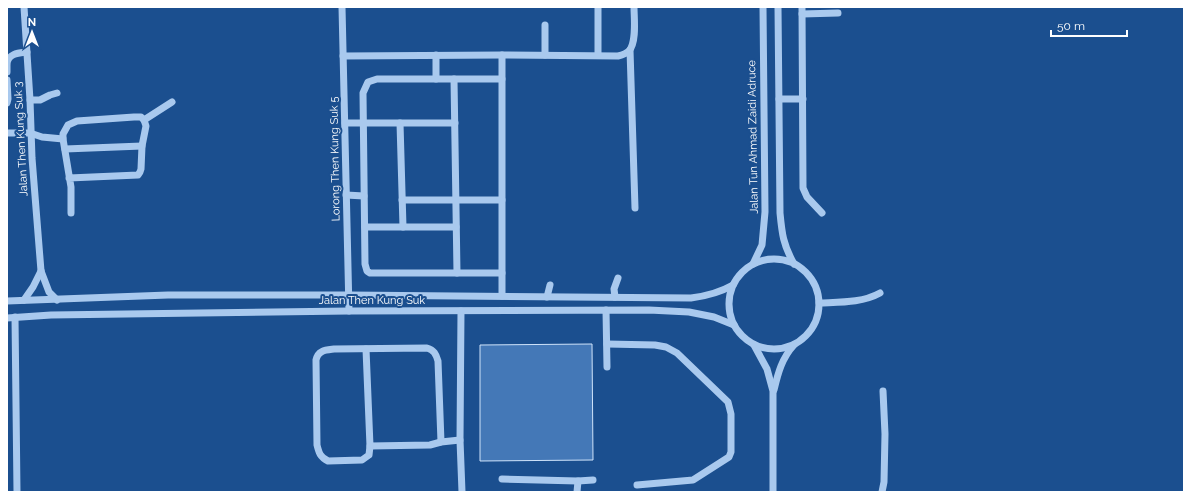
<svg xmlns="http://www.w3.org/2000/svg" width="1191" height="499" font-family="Raleway,sans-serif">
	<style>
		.building { fill: #4478b7; stroke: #cfe3fa }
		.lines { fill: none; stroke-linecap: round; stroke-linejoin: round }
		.minor { stroke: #a9c9ee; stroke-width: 7 }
		.labels { text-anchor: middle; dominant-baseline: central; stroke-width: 4; stroke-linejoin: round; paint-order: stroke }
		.street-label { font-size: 11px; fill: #fff; stroke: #1b4f8f }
	</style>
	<rect width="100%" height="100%" fill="#1b4f8f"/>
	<!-- building -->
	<path class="building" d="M592 344 593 460 480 461V345Z"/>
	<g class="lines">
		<!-- minor -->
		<g class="minor">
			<path d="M24 7 30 100 32 158 41 271 49 292 57 300"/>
			<path d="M342 7 349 311"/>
			<path d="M598 7V55"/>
			<path d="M778 7 780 213C782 234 783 244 794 264"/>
			<path d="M802 7 803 188 807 197 822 213"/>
			<path d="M802 14 838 13"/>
			<path d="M545 25V55"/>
			<path d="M630 50 635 208"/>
			<path d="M436 55V79"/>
			<path d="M502 55V296"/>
			<path d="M343 56 502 55 618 56C622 55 626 54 629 51 637 42 634 18 634 7"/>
			<path d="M7 63C9 53 19 53 27 52"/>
			<path d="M7 65V72"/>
			<path d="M454 79 457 273"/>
			<path d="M502 79H377L368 82 363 93 365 264 367 271 370 273H502"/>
			<path d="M7 80 8 99 7 103"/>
			<path d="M779 99H803"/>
			<path d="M30 100H40L50 95 57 93"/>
			<path d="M144 120 172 102"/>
			<path d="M345 123H455"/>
			<path d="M400 123 403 227"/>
			<path d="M7 133H30L42 137 63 139"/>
			<path d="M65 149 142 146"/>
			<path d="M69 178 138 175 140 172 141 169 142 146 146 126 144 120 141 117H134L77 121 68 125 63 134V139L71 187V213"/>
			<path d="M346 195 364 196"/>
			<path d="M402 200H502"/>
			<path d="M365 227H456"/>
			<circle cx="774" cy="304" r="45"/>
			<path d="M753 264 762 245 765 212 763 7"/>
			<path d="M547 297 550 285"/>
			<path d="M615 297 614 289 618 278"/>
			<path d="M24 300 33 287 41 271"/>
			<path d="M7 301 168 295H349L691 298C707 296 719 293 733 285"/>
			<path d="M819 303C840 302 862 303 880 293"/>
			<path d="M606 310 607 367"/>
			<path d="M461 311 460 440 462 492"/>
			<path d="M15 317 17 492"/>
			<path d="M7 318 51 315 349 311 649 310 689 312 714 317 734 325"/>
			<path d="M607 344 655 345 666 347 677 353 728 402 731 414V452L729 457 693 480 637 485"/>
			<path d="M754 345 767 369 773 391V492"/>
			<path d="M366 349 370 446 430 445 441 442 460 440"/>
			<path d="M774 390C778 373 782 358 794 345"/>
			<path d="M370 446 369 455 362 460 328 461C320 457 319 453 317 445L316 360C318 350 326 350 334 349L427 348C434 350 436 354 438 361L441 442"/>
			<path d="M502 479 578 481 593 480"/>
			<path d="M577 492 578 481"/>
			<path d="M882 492 884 482 885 434 883 391"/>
		</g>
	</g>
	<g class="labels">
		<!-- street labels -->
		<g class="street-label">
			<text transform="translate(753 137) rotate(-91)">Jalan Tun Ahmad Zaidi Adruce</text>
			<text transform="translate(21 139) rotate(-93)">Jalan Then Kung Suk 3</text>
			<text transform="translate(335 159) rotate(-91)">Lorong Then Kung Suk 5</text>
			<text x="372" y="300">Jalan Then Kung Suk</text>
		</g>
	</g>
	<!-- border -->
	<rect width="1191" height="499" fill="none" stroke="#ffffff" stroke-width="16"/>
	<!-- north arrow -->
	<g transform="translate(32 32)" stroke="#1b4f8f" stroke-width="3" paint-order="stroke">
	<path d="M0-3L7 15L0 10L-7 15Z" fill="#ffffff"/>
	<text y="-6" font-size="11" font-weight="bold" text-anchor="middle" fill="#ffffff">N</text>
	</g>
	<!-- scale -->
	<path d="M1051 30v6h76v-6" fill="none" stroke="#ffffff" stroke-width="2"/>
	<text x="1057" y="30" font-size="12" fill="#ffffff" stroke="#1b4f8f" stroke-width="3" paint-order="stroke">50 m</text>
</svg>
